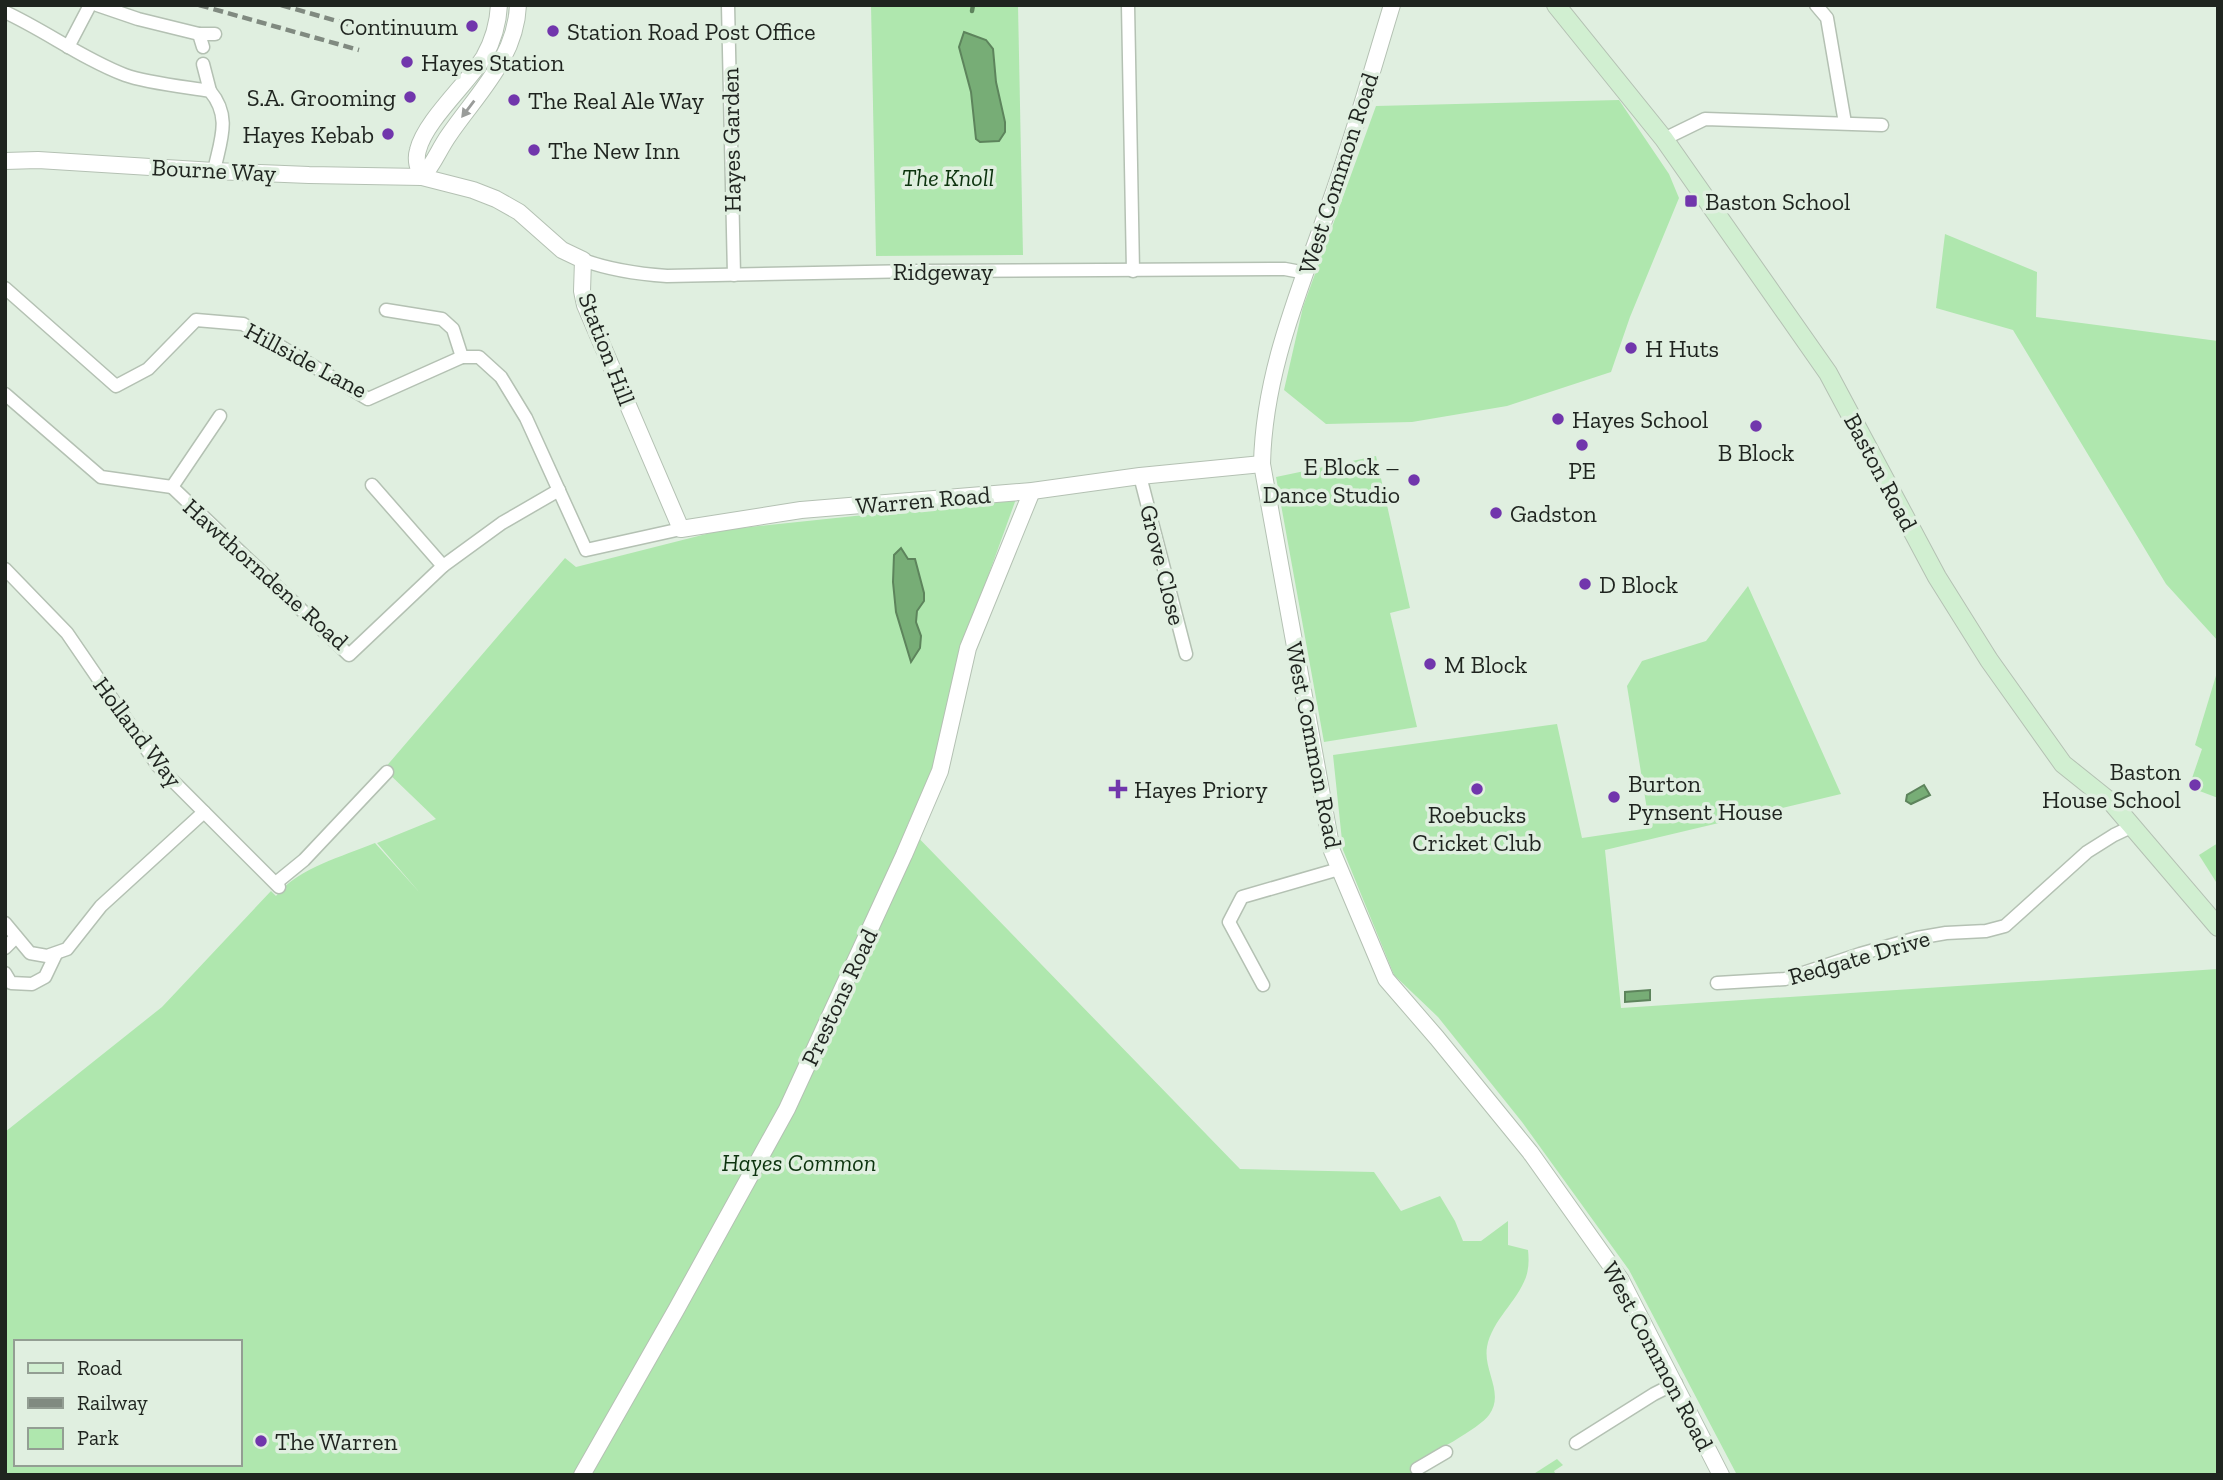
<svg xmlns="http://www.w3.org/2000/svg" width="2223" height="1480" font-family="'Zilla Slab',serif">
	<style>
		.green { fill: #afe7ae; fill-rule: evenodd }
		.water { fill: #77ad76; stroke: #5d845c; stroke-width: 2 }
		.lines { fill: none; stroke-linecap: round; stroke-linejoin: round }
		.stream { stroke: #5d845c; stroke-width: 4.5 }
		.minor-casing { stroke: #b4c1b3; stroke-width: 15 }
		.tertiary-casing { stroke: #b4c1b3; stroke-width: 18 }
		.secondary-casing { stroke: #b4c1b3; stroke-width: 20 }
		.minor { stroke: #fff; stroke-width: 12 }
		.tertiary { stroke: #fff; stroke-width: 16 }
		.secondary { stroke: #d1efd1; stroke-width: 18 }
		.rail { stroke: #808a80; stroke-width: 4.5; stroke-dasharray: 10 5; stroke-linecap: butt }
		.oneway { fill: #9a9c9a }
		.poi-dot { fill: #7136ac; stroke: #e0efe0; stroke-width: 2.5 }
		.labels { text-anchor: middle; dominant-baseline: central; stroke-width: 7; stroke-linejoin: round; paint-order: stroke }
		.poi-label { font-size: 24px; fill: #1f241f; stroke: #e0efe0; text-anchor: start }
		.street-label { font-size: 24px; fill: #1f241f; stroke: #e0efe0 }
		.park-label { font-size: 24px; font-style: italic; fill: #0c330e; stroke: #e0efe0 }
	</style>
	<rect width="100%" height="100%" fill="#e0efe0"/>
	<!-- green -->
	<g class="green">
		<path d="M871 5H1018L1023 255 876 256Z"/>
		<path d="M1619 100 1669 174 1679 198 1630 317 1611 372 1507 406 1412 422 1326 424 1284 390 1303 307 1376 106Z"/>
		<path d="M1945 234 2037 272 2036 317 2218 341V641L2166 584 2013 330 1936 308Z"/>
		<path d="M1376 456 1410 608 1390 613 1417 727 1324 742 1276 477Z"/>
		<path d="M1016 499 970 626 934 766 907 826 1240 1169 1374 1172 1401 1211 1440 1196 1455 1221 1463 1241H1481L1508 1221V1245L1528 1250C1529 1259 1529 1268 1526 1277 1517 1302 1492 1320 1487 1347 1483 1371 1505 1393 1489 1415 1479 1429 1430 1454 1413 1465L1418 1475H5V1132L162 1007 271 891 276 896C299 867 342 857 375 843L420 893 377 843 436 819 384 769 565 558 576 567 722 530ZM16 1342H240V1464H16Z"/>
		<path d="M1748 586 1841 794 1605 850 1621 1008 2218 969V1475H1737L1629 1270 1522 1122 1438 1017 1394 975 1343 850 1333 755 1557 724 1582 838 1650 828 1627 686 1642 661 1706 641Z"/>
		<path d="M2218 669V798L2189 787 2202 749 2195 745Z"/>
		<path d="M2218 843V885L2199 855Z"/>
		<path d="M1557 1459 1563 1465 1554 1471 1556 1475H1532Z"/>
	</g>
	<!-- water -->
	<g class="water">
		<path d="M964 32 986 40 993 49 996 82 1005 122V132L999 141 980 142 976 139 971 92 959 47Z"/>
		<path d="M901 548 908 559H915L924 593V601L917 611 916 622 921 636 920 648 911 662 896 612 893 582 894 555Z"/>
		<path d="M1924 785 1930 795 1911 804 1906 801 1907 795Z"/>
		<path d="M1650 990V1000L1625 1002V992Z"/>
	</g>
	<g class="lines">
		<!-- stream -->
		<path class="stream" d="M972 11 973 5"/>
		<!-- minor casing -->
		<g class="minor-casing">
			<g id="minor">
				<path d="M97 5 138 19 199 34 203 47"/>
				<path d="M728 5 734 275"/>
				<path d="M1128 5 1133 271"/>
				<path d="M1816 5 1827 18 1845 123"/>
				<path d="M5 12C46 31 83 59 125 75 147 83 186 87 210 91 232 117 220 141 214 171"/>
				<path d="M199 34H215"/>
				<path d="M68 47 90 5"/>
				<path d="M203 64 210 91"/>
				<path d="M1664 139 1705 119 1882 125"/>
				<path d="M583 260C610 270 638 274 667 276L917 271 1285 269 1306 273"/>
				<path d="M5 288 116 386 148 369 196 320 243 324 368 399 462 357H479L501 377 526 418 586 550 681 529"/>
				<path d="M386 310 442 319 453 329 462 357"/>
				<path d="M5 394 101 477 172 487"/>
				<path d="M1140 476 1186 654"/>
				<path d="M372 485 443 566"/>
				<path d="M172 487 349 655 443 566 502 523 559 490"/>
				<path d="M172 487 220 416"/>
				<path d="M5 569 67 633 158 766 279 887"/>
				<path d="M277 882 304 860 387 772"/>
				<path d="M5 923 30 953 47 956 67 949 101 906 204 812"/>
				<path d="M5 948 16 937"/>
				<path d="M5 973 11 983 32 984 45 977 56 954"/>
				<path d="M1717 983 1785 979 1860 954 1917 938 1946 933 1986 931 2005 926 2087 852 2114 835 2133 826"/>
				<path d="M1263 985 1229 922 1242 897 1339 869"/>
				<path d="M1576 1443 1654 1394 1676 1383"/>
				<path d="M1417 1469 1446 1452"/>
			</g>
		</g>
		<!-- tertiary casing -->
		<g class="tertiary-casing">
			<g id="tertiary">
				<path d="M1392 5C1372 71 1353 138 1330 203 1300 290 1264 371 1262 464L1332 851 1386 979 1437 1038 1530 1152 1621 1280 1721 1475"/>
				<path d="M5 161 38 160 214 171 309 175 422 177 473 190 496 199 519 212 562 250 583 260 582 291 585 305 681 529 801 510 1032 491 1140 476 1262 464"/>
				<path d="M422 177C434 164 439 149 449 135 477 94 516 58 518 5"/>
				<path d="M422 177C418 168 415 160 418 150 425 121 467 84 484 57 493 41 498 24 499 5"/>
				<path d="M582 1475 676 1310 787 1109 904 855 940 771 968 648 1032 491"/>
			</g>
		</g>
		<!-- secondary casing -->
		<g class="secondary-casing">
			<path id="secondary" d="M1556 5 1664 139 1828 373 1937 577 1989 660 2063 764 2113 804 2218 927"/>
		</g>
		<!-- minor -->
		<use href="#minor" class="minor"/>
		<!-- tertiary -->
		<use href="#tertiary" class="tertiary"/>
		<!-- secondary -->
		<use href="#secondary" class="secondary"/>
		<!-- rail -->
		<g class="rail">
			<path d="M199 5 359 50"/>
			<path d="M281 5 365 29"/>
		</g>
	</g>
	<!-- one-way arrows -->
	<defs><path id="oneway-solid" d="M-6-.8H1V-3.2L6.5 0L1 3.2V.8H-6Z" transform="scale(1.75)"/></defs>
	<use class="oneway" href="#oneway-solid" transform="translate(468 109) rotate(127)"/>
	<!-- markers -->
	<g class="poi-dot">
		<circle cx="472" cy="26" r="7"/>
		<circle cx="553" cy="31" r="7"/>
		<circle cx="407" cy="62" r="7"/>
		<circle cx="410" cy="97" r="7"/>
		<circle cx="514" cy="100" r="7"/>
		<circle cx="388" cy="134" r="7"/>
		<circle cx="534" cy="150" r="7"/>
		<rect x="1684" y="194" width="14" height="14" rx="3.5"/>
		<circle cx="1631" cy="348" r="7"/>
		<circle cx="1558" cy="419" r="7"/>
		<circle cx="1756" cy="426" r="7"/>
		<circle cx="1582" cy="445" r="7"/>
		<circle cx="1414" cy="480" r="7"/>
		<circle cx="1496" cy="513" r="7"/>
		<circle cx="1585" cy="584" r="7"/>
		<circle cx="1430" cy="664" r="7"/>
		<circle cx="2195" cy="785" r="7"/>
		<path d="M1114.5 778.5h7v7h7v7h-7v7h-7v-7h-7v-7h7z"/>
		<circle cx="1477" cy="789" r="7"/>
		<circle cx="1614" cy="797" r="7"/>
		<circle cx="261" cy="1441" r="7"/>
	</g>
	<g class="labels">
		<!-- poi labels -->
		<g class="poi-label">
			<text x="458" y="26" text-anchor="end">Continuum</text>
			<text x="567" y="31">Station Road Post Office</text>
			<text x="421" y="62">Hayes Station</text>
			<text x="396" y="97" text-anchor="end">S.A. Grooming</text>
			<text x="528" y="100">The Real Ale Way</text>
			<text x="374" y="134" text-anchor="end">Hayes Kebab</text>
			<text x="548" y="150">The New Inn</text>
			<text x="1705" y="201">Baston School</text>
			<text x="1645" y="348">H Huts</text>
			<text x="1572" y="419">Hayes School</text>
			<text x="1756" y="452" text-anchor="middle">B Block</text>
			<text x="1400" y="466" text-anchor="end">E Block –<tspan x="1400" dy="28">Dance Studio</tspan></text>
			<text x="1582" y="470" text-anchor="middle">PE</text>
			<text x="1510" y="513">Gadston</text>
			<text x="1599" y="584">D Block</text>
			<text x="1444" y="664">M Block</text>
			<text x="2181" y="771" text-anchor="end">Baston<tspan x="2181" dy="28">House School</tspan></text>
			<text x="1628" y="783">Burton<tspan x="1628" dy="28">Pynsent House</tspan></text>
			<text x="1134" y="789">Hayes Priory</text>
			<text x="1477" y="814" text-anchor="middle">Roebucks<tspan x="1477" dy="28">Cricket Club</tspan></text>
			<text x="275" y="1441">The Warren</text>
		</g>
		<!-- street labels -->
		<g class="street-label">
			<text transform="translate(731 140) rotate(-91)">Hayes Garden</text>
			<text transform="translate(214 170) rotate(3)">Bourne Way</text>
			<text transform="translate(1338 173) rotate(-72)">West Common Road</text>
			<text x="943" y="271">Ridgeway</text>
			<text transform="translate(607 349) rotate(69)">Station Hill</text>
			<text transform="translate(306 360) rotate(28)">Hillside Lane</text>
			<text transform="translate(1881 472) rotate(62)">Baston Road</text>
			<text transform="translate(923 500) rotate(-5)">Warren Road</text>
			<text transform="translate(1163 565) rotate(76)">Grove Close</text>
			<text transform="translate(266 574) rotate(42)">Hawthorndene Road</text>
			<text transform="translate(138 732) rotate(53)">Holland Way</text>
			<text transform="translate(1314 745) rotate(79)">West Common Road</text>
			<text transform="translate(1859 957) rotate(-16)">Redgate Drive</text>
			<text transform="translate(839 997) rotate(-65)">Prestons Road</text>
			<text transform="translate(1658 1356) rotate(62)">West Common Road</text>
		</g>
		<!-- park labels -->
		<g class="park-label">
			<text x="948" y="177">The Knoll</text>
			<text x="799" y="1162">Hayes Common</text>
		</g>
	</g>
	<!-- border -->
	<rect width="2223" height="1480" fill="none" stroke="#1f241f" stroke-width="14"/>
	<!-- legend -->
	<rect x="14" y="1340" width="228" height="126" fill="#e0efe0" stroke="#939e93" stroke-width="2"/>
	<rect x="28" y="1363" width="35" height="10" fill="#d1efd1" stroke="#939e93" stroke-width="2"/>
	<text x="77" y="1375" font-size="21" fill="#1f241f">Road</text>
	<rect x="28" y="1398" width="35" height="10" fill="#808a80" stroke="#939e93" stroke-width="2"/>
	<text x="77" y="1410" font-size="21" fill="#1f241f">Railway</text>
	<rect x="28" y="1428" width="35" height="21" fill="#afe7ae" stroke="#939e93" stroke-width="2"/>
	<text x="77" y="1445" font-size="21" fill="#1f241f">Park</text>
</svg>
